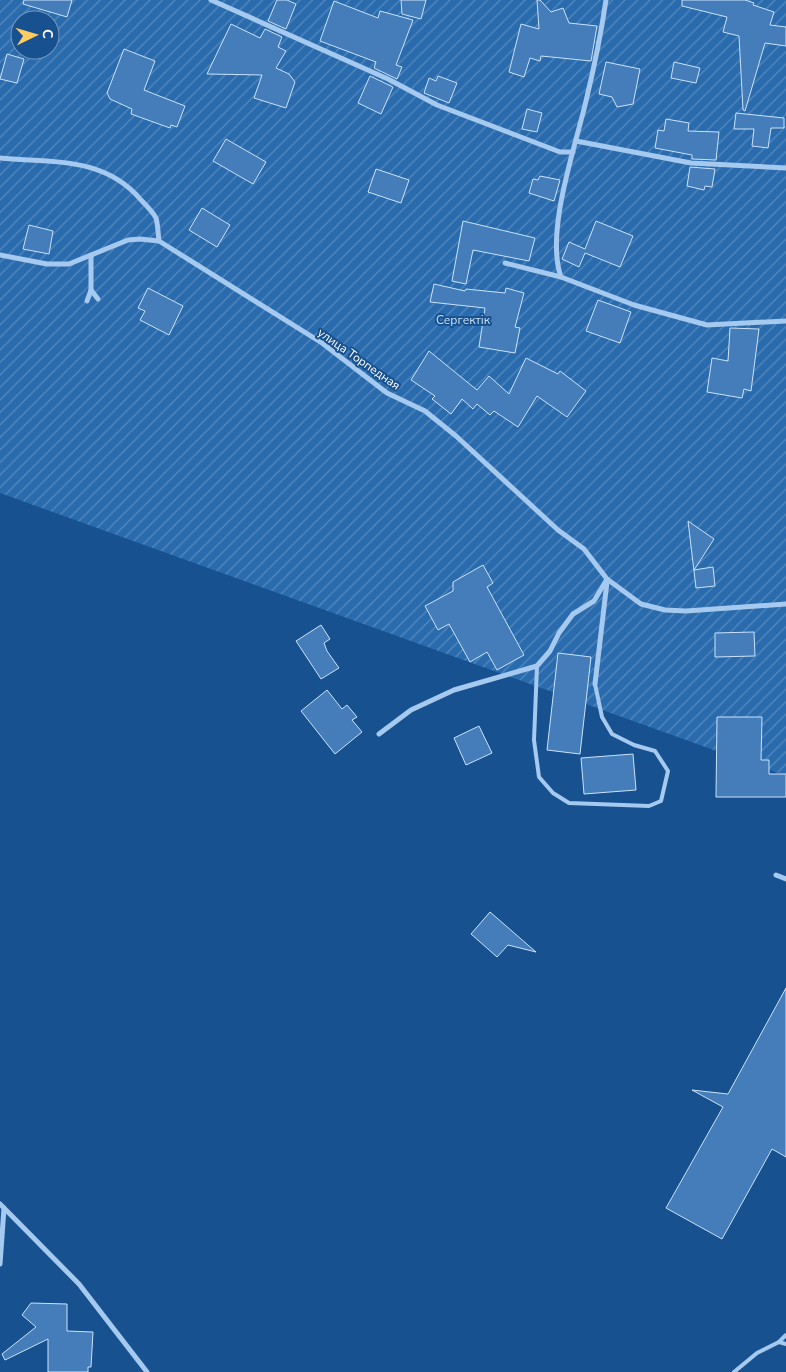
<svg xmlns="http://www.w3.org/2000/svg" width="786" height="1372" font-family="'Nunito Sans',sans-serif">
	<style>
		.garden { fill: url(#garden-furrows); fill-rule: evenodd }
		.building { fill: #447db9; stroke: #cbe3fb }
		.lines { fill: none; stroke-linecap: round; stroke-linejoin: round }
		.service { stroke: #a5c9ef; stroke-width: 4 }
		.minor { stroke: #a5c9ef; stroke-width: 5 }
		.labels { text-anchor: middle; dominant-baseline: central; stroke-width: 4; stroke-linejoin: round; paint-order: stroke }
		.park-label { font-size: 12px; fill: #cbe3fb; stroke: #18518f }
		.street-label { font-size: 12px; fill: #fff; stroke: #18518f }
	</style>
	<defs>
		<pattern id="garden-furrows" width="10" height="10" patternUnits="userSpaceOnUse" patternTransform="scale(1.25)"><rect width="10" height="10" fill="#2a6bae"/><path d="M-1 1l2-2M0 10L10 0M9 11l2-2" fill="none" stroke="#5589be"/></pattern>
	</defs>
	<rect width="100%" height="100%" fill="#18518f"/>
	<!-- garden -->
	<path class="garden" d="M0 0H786V776L0 493ZM20 20H50V50H20Z"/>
	<!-- building -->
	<g class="building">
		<path d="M24 0H72L67 17 23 4Z"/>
		<path d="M277 0H287L296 4 286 29 268 21Z"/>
		<path d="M401 0H426L421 19 402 14Z"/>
		<path d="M537 0H540L551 12 563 8 569 23 597 26 591 61 541 56 540 61 530 58 524 77 509 72 521 24 539 29Z"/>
		<path d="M682 0H745L754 3 753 5 774 12 770 25 786 27V46L765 43 745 111 743 110 739 36 723 32 727 17 682 6Z"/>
		<path d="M334 1 378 18 380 11 413 20 396 65 402 67 397 79 374 68 376 62 320 41Z"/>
		<path d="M231 24 260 38 265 29 282 37 278 47 286 51 276 68 289 74 295 82 286 108 254 98 262 75 207 74Z"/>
		<path d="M124 49 155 61 144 90 185 106 177 127 171 125 170 128 131 114 132 109 110 99 107 93Z"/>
		<path d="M7 54 24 59 17 83 0 79Z"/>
		<path d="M606 62 640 69 633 104 617 107 612 97 599 94Z"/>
		<path d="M674 62 700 68 696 83 671 78Z"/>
		<path d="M370 76 393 87 381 114 358 103Z"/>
		<path d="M438 76 457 83 449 103 424 93 429 78 436 81Z"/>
		<path d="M527 109 542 113 537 132 522 129Z"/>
		<path d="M736 113 784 118V128H771L768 148 752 146 754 129H734Z"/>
		<path d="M666 119 689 123 688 131 719 132 716 160 692 159V155L655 148 658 130 664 131Z"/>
		<path d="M226 139 266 162 253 184 213 161Z"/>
		<path d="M690 167 715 169 712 187 705 186 704 190 687 186Z"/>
		<path d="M376 169 409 180 401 203 368 192Z"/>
		<path d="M540 176 560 180 554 201 529 193 533 179 538 180Z"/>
		<path d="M202 208 230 225 217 247 189 230Z"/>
		<path d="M463 221 535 238 529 261 473 250 466 284 452 281Z"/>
		<path d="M596 221 633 236 620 267 585 253 579 267 562 259 569 242 585 249Z"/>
		<path d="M29 225 53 231 49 254 23 249Z"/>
		<path d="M434 284 465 291 466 289 505 293 506 288 524 293 515 327 520 328 515 353 479 347 485 308 430 302Z"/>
		<path d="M148 288 183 306 169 335 140 320 145 311 138 308Z"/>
		<path d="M598 300 631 312 620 343 586 331Z"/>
		<path d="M730 328 759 329 751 391 744 389 742 398 707 392 712 358 728 361Z"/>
		<path d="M429 351 477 390 489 376 509 394 526 358 558 374 560 371 586 391 567 417 537 396 518 427 494 411 490 415 477 404 473 409 462 399 451 414 432 399 435 396 411 380Z"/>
		<path d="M688 521 714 539 694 570 713 567 715 586 696 588Z"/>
		<path d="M483 565 493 583 487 587 524 655 497 670 487 652 470 662 449 624 438 630 425 606 453 591V582Z"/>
		<path d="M321 625 330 639 324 643 327 651 339 668 321 679 296 641Z"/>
		<path d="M754 632 755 656 715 657V633Z"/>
		<path d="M558 653 591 657 580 754 547 750Z"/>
		<path d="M327 690 342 709 347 705 357 717 352 720 362 732 335 754 301 711Z"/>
		<path d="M717 717H762L761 760H769V774H786V797H716Z"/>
		<path d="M479 726 492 753 466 765 454 738Z"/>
		<path d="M633 754 636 790 584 794 581 758Z"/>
		<path d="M490 912 536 952 508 945 497 957 471 934Z"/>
		<path d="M786 988V1157L772 1149 722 1239 666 1208 723 1107 692 1090 728 1094Z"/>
		<path d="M31 1303 67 1304V1331L93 1332 91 1367H88V1372H48V1339L5 1360 2 1354 36 1327 22 1315Z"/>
	</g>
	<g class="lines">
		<!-- service -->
		<g class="service">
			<path d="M537 666 534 740 539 777 553 793 569 803 649 806 661 801 668 771 655 751 634 745 612 734 602 717 595 684"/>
			<path d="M779 1342 786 1335"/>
			<path d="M734 1372 757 1353 779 1342 786 1344"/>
		</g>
		<!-- minor -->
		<g class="minor">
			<path d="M211 0 388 79 437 105 560 152H573"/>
			<path d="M576 141 691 163 786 168"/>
			<path d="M0 158C52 163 104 156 141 200 146 205 153 212 156 218 158 225 158 234 159 241L322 343 387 393 425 411 456 436 558 530 584 549 607 579 641 604 665 610 686 611 786 604"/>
			<path d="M0 255 47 264H69L128 240 140 239 159 241"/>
			<path d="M505 263 561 277 634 305 707 325 786 321"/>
			<path d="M561 277C545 232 575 148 586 101 594 68 601 34 606 0"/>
			<path d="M91 290 98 299"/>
			<path d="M87 301 91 290V255"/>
			<path d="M595 684 607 582"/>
			<path d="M379 734 411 710 454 690 537 666 550 651 559 633 573 614 594 601 607 579"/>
			<path d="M776 875 786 879"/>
			<path d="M0 1204 79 1284 147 1372"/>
			<path d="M0 1264 4 1208"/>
		</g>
	</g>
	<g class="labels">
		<!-- park labels -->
		<g class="park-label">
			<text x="463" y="320">Сергектік</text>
		</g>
		<!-- street labels -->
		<g class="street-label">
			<text transform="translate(359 359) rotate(35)">улица Торпедная</text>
		</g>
	</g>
	<!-- north arrow -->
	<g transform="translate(35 35) rotate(85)"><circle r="24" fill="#18518f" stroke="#7497bc"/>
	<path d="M0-4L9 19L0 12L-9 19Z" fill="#ffcc63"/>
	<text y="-8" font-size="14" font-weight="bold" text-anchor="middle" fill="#ffffff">С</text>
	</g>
</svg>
